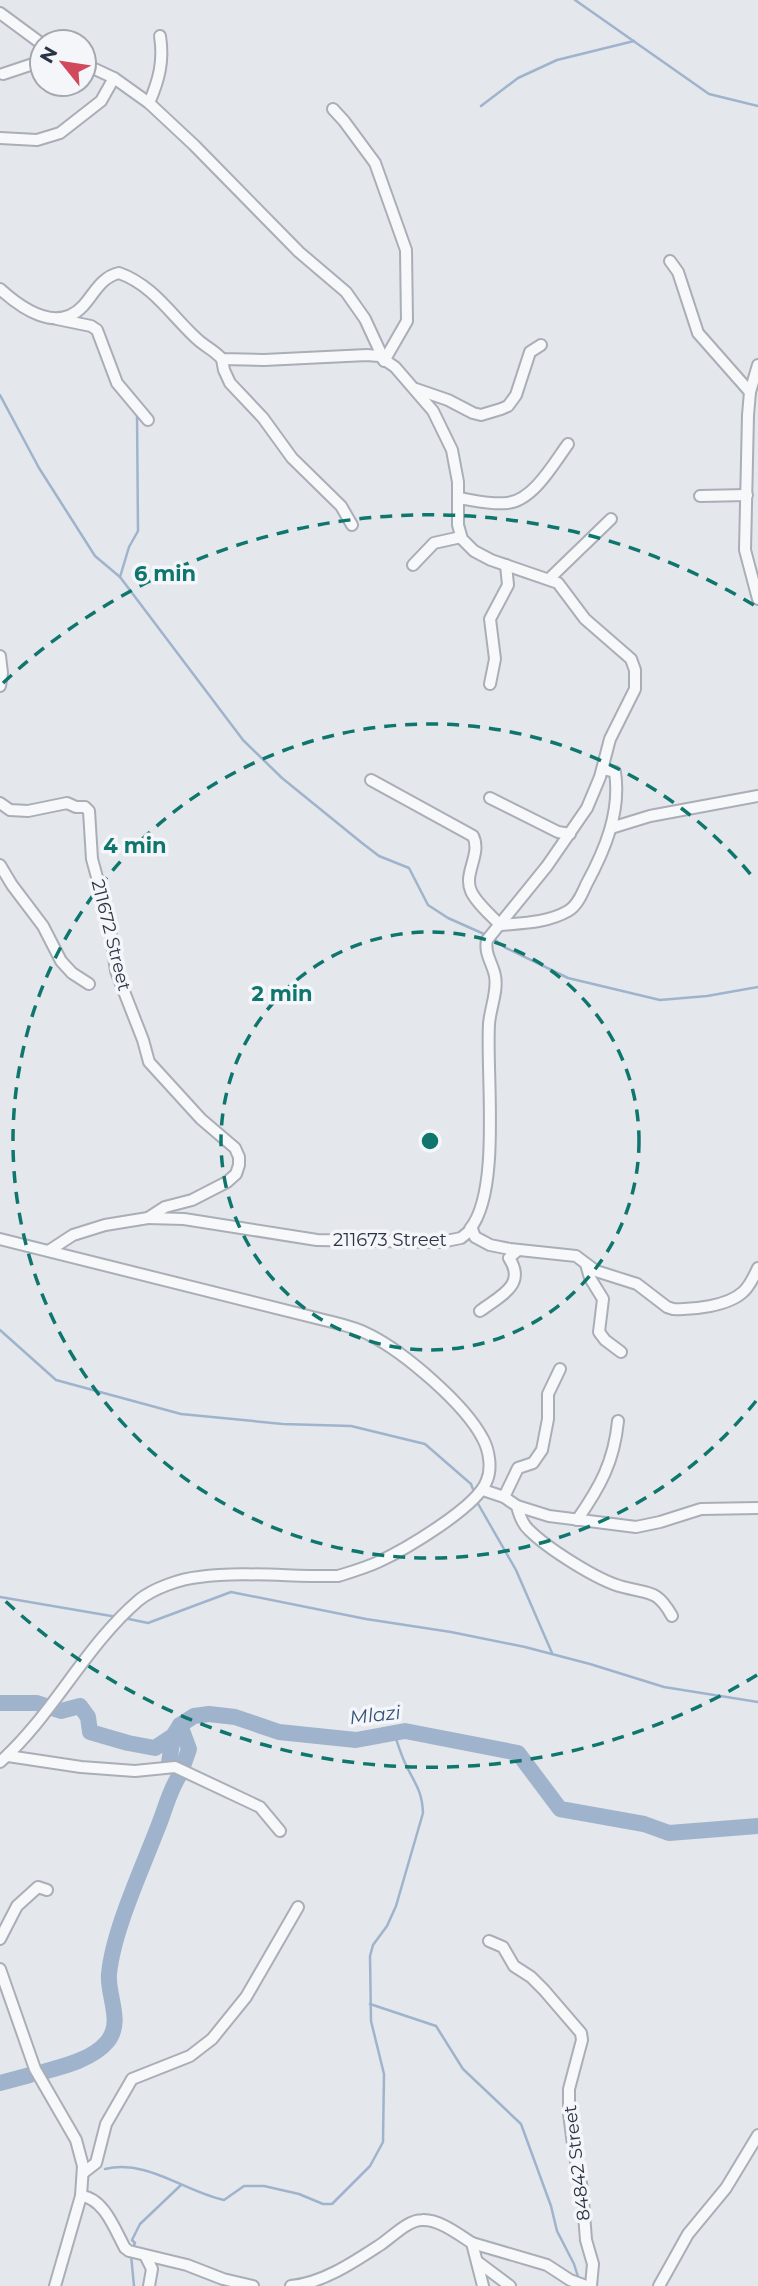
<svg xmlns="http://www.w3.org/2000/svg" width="758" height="2286" font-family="Montserrat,sans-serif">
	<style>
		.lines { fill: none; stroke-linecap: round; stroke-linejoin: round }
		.stream { stroke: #9fb4cc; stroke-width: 2.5 }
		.river { stroke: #9fb4cc; stroke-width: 16 }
		.minor-casing { stroke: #a9aeb7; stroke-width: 14 }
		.minor { stroke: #f7f8fa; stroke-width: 10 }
		.ring { fill: none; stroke: #0f766e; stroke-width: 3.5; stroke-dasharray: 12 9 }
		.labels { text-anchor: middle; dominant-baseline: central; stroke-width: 7; stroke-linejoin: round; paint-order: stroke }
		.street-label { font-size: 18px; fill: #2b3445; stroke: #f4f6f9 }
		.water-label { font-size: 19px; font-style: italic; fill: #34527a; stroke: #f4f6f9 }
		.centre { fill: #0f766e; stroke: #f4f6f9; stroke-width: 3.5 }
		.ring-label { font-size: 21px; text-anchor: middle; font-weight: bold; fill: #0f766e; stroke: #f4f6f9; stroke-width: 7; stroke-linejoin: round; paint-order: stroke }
	</style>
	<rect width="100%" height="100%" fill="#e4e7ec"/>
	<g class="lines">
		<!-- stream -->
		<g class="stream">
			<path d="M575 0 709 94 758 106"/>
			<path d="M481 106 518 78 557 60 634 41"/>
			<path d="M0 395 39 468 95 556 120 577 243 740 282 778 362 843 379 856 409 868 428 905 448 918 484 934"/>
			<path d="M120 577 129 547 138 531 137 413"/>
			<path d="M494 939 506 948 568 978 660 1000 707 996 758 987"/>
			<path d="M0 1330 56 1380 181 1414 283 1424 351 1426 425 1444 471 1484 474 1492"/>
			<path d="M477 1502 516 1570 552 1653"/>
			<path d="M0 1597 117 1617"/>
			<path d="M124 1618 148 1623 231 1592 366 1619 451 1632 525 1647 590 1664 664 1687 758 1702"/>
			<path d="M370 2004 436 2026 463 2069 521 2124 551 2206 557 2231 574 2264 579 2280"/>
			<path d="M105 2169C148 2159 183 2191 224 2200L244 2186H264L299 2194 323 2204H332L370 2166 383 2142 384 2074 371 2021 370 1956 373 1945 387 1926 396 1906 423 1813C422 1790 415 1784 406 1765 401 1755 398 1744 394 1733"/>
			<path d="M133 2248 135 2243 132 2240 140 2224 181 2185"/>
			<path d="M131 2255 134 2286"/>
		</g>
		<!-- river -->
		<g class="river">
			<path d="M0 1703H37L61 1711 80 1706 88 1717 90 1732 128 1743 155 1748 173 1736 180 1725 194 1716 209 1714 235 1717 279 1732 356 1740 405 1731 518 1753 560 1809 644 1824 669 1833 758 1826"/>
			<path d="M180 1725 189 1749 183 1766"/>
			<path d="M169 1763 173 1736"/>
			<path d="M39 2073C61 2067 92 2060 107 2042 124 2022 107 1996 109 1974 113 1931 142 1869 158 1827 165 1810 170 1788 181 1773"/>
			<path d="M0 2083 30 2075"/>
		</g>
		<!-- minor casing -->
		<g class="minor-casing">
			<g id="minor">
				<path d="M0 13 42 44"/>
				<path d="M84 64 114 78 149 103 194 145 299 252 346 292 365 319 384 360"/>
				<path d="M3 74 42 61"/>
				<path d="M149 103C159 80 164 61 160 36"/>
				<path d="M333 109 344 121 375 163 406 250 407 321 384 361"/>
				<path d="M0 138 37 140 60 133 101 101 114 78"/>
				<path d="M670 261 678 272 698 333 750 392"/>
				<path d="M0 289C21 308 57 334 83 306 94 294 101 277 119 273 153 285 171 315 196 338 204 346 214 350 222 359L264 360 367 355 379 356 395 367 433 411 452 450 458 482V525L462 539 474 551 491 560 558 583 585 619 631 659 635 670V689L610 739 600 777 587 808 547 866 487 940C484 954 493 964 495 976 498 991 490 1009 489 1024 486 1075 501 1191 470 1229H472L461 1238 441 1242 317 1240 184 1219 148 1218"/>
				<path d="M57 319 91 326 97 330 117 383 148 420"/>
				<path d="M222 359 224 370 230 383 263 418 292 458 341 506 352 525"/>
				<path d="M758 365 750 392 748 415 745 550 758 599"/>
				<path d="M416 389 448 400 473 413 481 415 501 409 508 406 516 395 530 352 541 345"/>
				<path d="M700 496 747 495"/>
				<path d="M458 498C473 500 491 505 507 503 533 501 554 463 568 444"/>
				<path d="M413 565 434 543 461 537"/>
				<path d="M549 579 611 519"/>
				<path d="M0 656 2 673 0 686"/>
				<path d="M490 684 495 659 490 619 508 585 506 565"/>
				<path d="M371 780 473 836C482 854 463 873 471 891 476 903 491 915 500 925 523 923 547 923 568 911 577 906 582 894 586 885 605 850 621 812 615 772L603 769"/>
				<path d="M490 798 558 832 570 834"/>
				<path d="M0 803 10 810 28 811 67 803 76 807H85L89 811 92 859 109 921 116 971 143 1040 149 1062 201 1119 235 1148 239 1157V1165L236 1174 227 1182 192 1200 165 1207 148 1218 105 1225 73 1235 50 1250"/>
				<path d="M611 828 650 816 758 796"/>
				<path d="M0 865 12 885 43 926 61 961 72 973 89 984"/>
				<path d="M472 1229 475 1237 490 1245 510 1249 576 1256 596 1271 637 1284 667 1307 673 1309C693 1310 728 1306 743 1292 750 1286 754 1276 758 1268"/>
				<path d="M0 1239 324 1320C340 1324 356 1327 370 1335 405 1353 465 1404 483 1439 489 1450 492 1468 487 1480 478 1507 404 1550 378 1562 365 1568 351 1572 338 1576 292 1577 244 1571 199 1577 180 1579 154 1588 139 1600 85 1646 53 1715 0 1762"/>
				<path d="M586 1264 590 1278 603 1299 599 1332 605 1340 621 1352"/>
				<path d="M480 1311C500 1296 527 1285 509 1258L517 1251"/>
				<path d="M483 1490 504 1497 517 1506 549 1516 636 1527 660 1522 701 1509 758 1508"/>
				<path d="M504 1497 518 1468 533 1463 542 1450 548 1419V1394L560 1369"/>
				<path d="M517 1506C519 1514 522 1524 529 1530 547 1548 598 1581 623 1587 649 1594 657 1589 672 1616"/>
				<path d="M577 1520C600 1487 614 1462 618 1421"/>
				<path d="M8 1756 81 1767 135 1771 175 1767 260 1807 280 1831"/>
				<path d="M0 1939 17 1906 38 1887 47 1890"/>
				<path d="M489 1941 503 1947 514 1966 531 1977 544 1990 581 2033 582 2040 569 2089V2113L574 2152 582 2188 586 2240 593 2264 591 2286"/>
				<path d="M0 1969 35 2069 76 2140 83 2166 81 2196 55 2286"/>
				<path d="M83 2173 96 2163 106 2124 132 2079 190 2056 212 2039 246 1997 298 1907"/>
				<path d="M81 2196C104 2198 115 2230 125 2248L129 2251 187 2265 223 2279 253 2286"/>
				<path d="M472 2243 547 2265 570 2280 586 2286"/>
				<path d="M146 2257 152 2269 149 2286"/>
				<path d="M478 2262 510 2286"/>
				<path d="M291 2286C323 2283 354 2262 380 2245 392 2237 408 2220 422 2220 439 2219 458 2234 472 2243L483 2286"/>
				<path d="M659 2286 688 2234 726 2188 758 2135"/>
			</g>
		</g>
		<!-- minor -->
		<use href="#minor" class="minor"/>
	</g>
	<!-- distance rings -->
	<g class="ring">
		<circle cx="430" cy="1141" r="209"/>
		<path d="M756 1401A417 417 0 1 1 756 881"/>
		<path d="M757 1675A626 626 0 0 1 3 1599M3 683A626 626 0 0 1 757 607"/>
	</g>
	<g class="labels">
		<!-- street labels -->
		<g class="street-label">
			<text transform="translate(111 935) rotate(76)">211672 Street</text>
			<text x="390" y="1240">211673 Street</text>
			<text transform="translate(577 2163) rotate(-97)">84842 Street</text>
		</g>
		<!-- water labels -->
		<g class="water-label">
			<text transform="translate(375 1715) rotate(-6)">Mlazi</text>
		</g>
	</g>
	<circle cx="430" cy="1141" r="10" class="centre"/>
	<g class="ring-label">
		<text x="165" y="581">6 min</text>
		<text x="135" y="853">4 min</text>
		<text x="282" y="1001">2 min</text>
	</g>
	<!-- north arrow -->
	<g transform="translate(63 63) rotate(300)"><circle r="33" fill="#f4f6f9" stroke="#a4a8b1" stroke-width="2"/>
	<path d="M0-5L12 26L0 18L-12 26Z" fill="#d1495b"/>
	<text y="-10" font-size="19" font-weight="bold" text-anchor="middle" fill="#2b3445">N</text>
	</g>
</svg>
